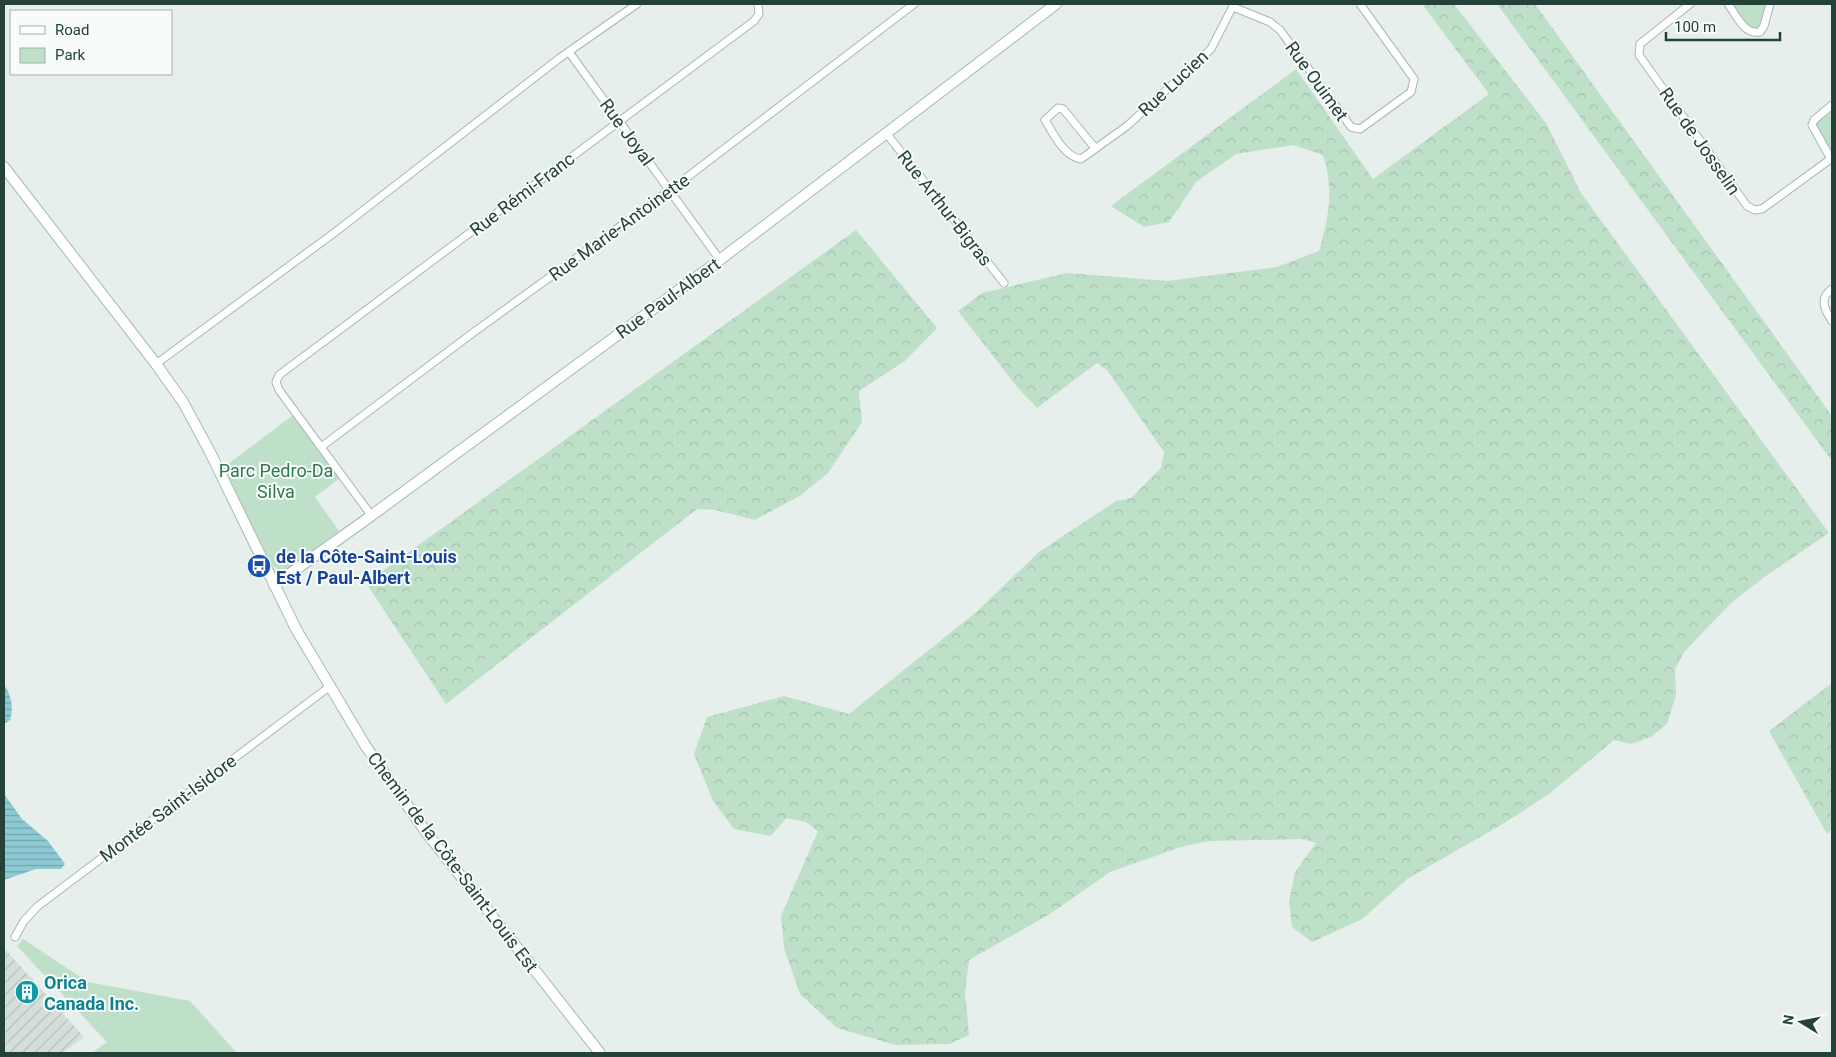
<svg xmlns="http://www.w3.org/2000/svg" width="1836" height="1057" font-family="Roboto,sans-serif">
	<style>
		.industrial { fill: url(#industrial-furrows) }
		.green { fill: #bfe0c8 }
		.forest { fill: url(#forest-crowns) }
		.water { fill: url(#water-rules) }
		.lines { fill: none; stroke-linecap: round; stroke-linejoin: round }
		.street-casing { stroke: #a8b8b2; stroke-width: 9 }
		.secondary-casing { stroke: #a4bbb3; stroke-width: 12 }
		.street { stroke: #fff; stroke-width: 7 }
		.secondary { stroke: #fff; stroke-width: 10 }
		.labels { text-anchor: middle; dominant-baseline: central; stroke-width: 4; stroke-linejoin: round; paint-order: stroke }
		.street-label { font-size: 18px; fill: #24423a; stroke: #f7fbf9 }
		.park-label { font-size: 18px; fill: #2d7a4b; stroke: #f7fbf9 }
		.transit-label { font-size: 18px; font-weight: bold; fill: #164399; stroke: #f7fbf9; text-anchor: start }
		.culture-label { font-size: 18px; font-weight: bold; fill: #0d838f; stroke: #f7fbf9; text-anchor: start }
	</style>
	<defs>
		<pattern id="industrial-furrows" width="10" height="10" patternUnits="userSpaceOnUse" patternTransform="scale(1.25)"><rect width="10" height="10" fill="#d4dfda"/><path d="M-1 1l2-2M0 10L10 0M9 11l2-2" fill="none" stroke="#b6c1bc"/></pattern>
		<pattern id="forest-crowns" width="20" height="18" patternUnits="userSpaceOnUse" patternTransform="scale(1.25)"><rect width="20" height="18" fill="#bfe0c8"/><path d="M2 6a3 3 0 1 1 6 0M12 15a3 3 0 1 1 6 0" fill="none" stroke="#a4c1ad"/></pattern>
		<pattern id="water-rules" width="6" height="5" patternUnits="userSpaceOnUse" patternTransform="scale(1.25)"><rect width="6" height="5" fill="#8ec9d4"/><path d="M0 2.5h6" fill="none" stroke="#74a5ad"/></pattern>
	</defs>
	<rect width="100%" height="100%" fill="#e6efeb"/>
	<!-- industrial -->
	<path class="industrial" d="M4 948 84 1037 63 1053H4Z"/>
	<!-- green -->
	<g class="green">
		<path d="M1728 4H1770L1760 32H1749Z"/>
		<path d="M1832 105V158L1814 120Z"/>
		<path d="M293 415 340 478 315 497 339 531 287 569 280 571 269 563 224 467Z"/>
		<path d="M23 939 88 982 190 1001 237 1053H92L107 1042 17 946Z"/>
	</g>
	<!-- forest -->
	<g class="forest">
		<path d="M1422 4H1454L1546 123 1581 193 1829 533 1767 575 1731 603 1685 651 1675 669 1676 695 1667 724 1651 737 1631 744 1614 740 1549 794 1506 822 1407 879 1362 919 1312 942 1292 927 1289 902 1295 872 1316 843 1302 839 1208 841 1181 847 1110 872 1050 914 969 960 965 991 969 1035 949 1044 896 1045 837 1028 800 994 784 948 781 916 818 831 806 822 786 818 771 836 734 829 713 801 694 754 707 717 784 696 849 714 975 613 1039 552 1116 501 1131 498 1161 468 1164 452 1107 370 1097 363 1037 408 1018 388 958 311 982 293 1067 273 1167 281 1277 267 1319 251C1329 216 1334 191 1323 155L1293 145 1236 154 1196 182 1169 222 1144 227 1111 206 1296 69 1373 179 1489 94Z"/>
		<path d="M1497 4H1535L1832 416V461Z"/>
		<path d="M856 230 937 328 905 361 859 391 862 422 828 473 801 495 755 520 715 510 697 509 446 704 366 583Z"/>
		<path d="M1832 683V829L1827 834 1769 731Z"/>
	</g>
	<!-- water -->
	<g class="water">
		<path d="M4 684C11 696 14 706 10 720L4 724Z"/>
		<path d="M4 794 22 819 48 841 65 864 61 869H36L4 880Z"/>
	</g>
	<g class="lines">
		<!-- street casing -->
		<g class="street-casing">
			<g id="street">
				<path d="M1690 4 1640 44 1639 55 1747 206 1755 210 1762 209 1832 158"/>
				<path d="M1728 4C1737 16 1744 35 1760 32L1764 26 1770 4"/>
				<path d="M1233 7 1270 22 1280 30 1351 127 1360 129 1411 92 1414 79 1360 4"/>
				<path d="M569 52 720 260"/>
				<path d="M886 133 1004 283"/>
				<path d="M1095 148 1063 109 1058 108 1045 120C1053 133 1064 157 1081 159L1127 126 1211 49 1234 4"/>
				<path d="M1831 159 1812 125 1814 120 1832 105"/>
				<path d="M1832 289C1819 298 1824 309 1832 321"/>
				<path d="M156 364 334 233 561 57 637 4"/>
				<path d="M321 447 474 332 669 191 914 4"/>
				<path d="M371 515 279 390 276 382 279 375 754 21 759 14 758 4"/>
				<path d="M15 937 24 921 38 906 329 687"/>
			</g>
		</g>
		<!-- secondary casing -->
		<g class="secondary-casing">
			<g id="secondary">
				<path d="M4 167 156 364 183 402 211 454 296 629 365 745 426 832 600 1053"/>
				<path d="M274 585 364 521 713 265 1056 4"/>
			</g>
		</g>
		<!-- street -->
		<use href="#street" class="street"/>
		<!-- secondary -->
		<use href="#secondary" class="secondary"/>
	</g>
	<!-- icons -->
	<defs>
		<g id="bus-disc" transform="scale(1.25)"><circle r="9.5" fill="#1a4fb4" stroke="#f7fbf9"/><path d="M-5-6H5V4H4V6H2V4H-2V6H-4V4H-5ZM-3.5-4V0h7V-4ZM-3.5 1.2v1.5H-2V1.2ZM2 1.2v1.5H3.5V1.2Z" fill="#fff"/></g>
		<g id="building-disc" transform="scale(1.25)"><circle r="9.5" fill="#0f9aa8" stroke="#f7fbf9"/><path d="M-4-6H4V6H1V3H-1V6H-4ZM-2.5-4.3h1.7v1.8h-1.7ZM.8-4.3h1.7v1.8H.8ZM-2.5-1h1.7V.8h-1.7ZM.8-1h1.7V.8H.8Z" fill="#fff"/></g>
	</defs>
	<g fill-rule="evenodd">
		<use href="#bus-disc" x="259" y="566"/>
		<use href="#building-disc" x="27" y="992"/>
	</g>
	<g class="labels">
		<!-- street labels -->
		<g class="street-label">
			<text transform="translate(1317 81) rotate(54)">Rue Ouimet</text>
			<text transform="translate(1173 83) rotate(-43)">Rue Lucien</text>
			<text transform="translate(627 132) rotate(54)">Rue Joyal</text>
			<text transform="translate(1700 141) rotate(55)">Rue de Josselin</text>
			<text transform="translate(522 194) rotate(-37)">Rue Rémi-Franc</text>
			<text transform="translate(945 208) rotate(52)">Rue Arthur-Bigras</text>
			<text transform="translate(619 227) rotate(-36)">Rue Marie-Antoinette</text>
			<text transform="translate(668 298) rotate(-36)">Rue Paul-Albert</text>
			<text transform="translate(168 808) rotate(-37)">Montée Saint-Isidore</text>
			<text transform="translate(453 862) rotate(53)">Chemin de la Côte-Saint-Louis Est</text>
		</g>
		<!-- park labels -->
		<g class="park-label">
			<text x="276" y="470">Parc Pedro-Da<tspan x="276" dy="21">Silva</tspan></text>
		</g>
		<!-- transit labels -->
		<g class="transit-label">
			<text x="276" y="556">de la Côte-Saint-Louis<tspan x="276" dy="21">Est / Paul-Albert</tspan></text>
		</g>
		<!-- culture labels -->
		<g class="culture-label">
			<text x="44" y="982">Orica<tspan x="44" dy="21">Canada Inc.</tspan></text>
		</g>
	</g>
	<!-- border -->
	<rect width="1836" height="1057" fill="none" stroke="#24423a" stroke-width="10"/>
	<!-- legend -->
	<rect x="10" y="10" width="162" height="65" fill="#f7fbf9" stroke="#a3b1ad"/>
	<rect x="20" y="26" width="25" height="8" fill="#ffffff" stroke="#a3b1ad"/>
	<text x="55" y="35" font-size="15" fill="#24423a">Road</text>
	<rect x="20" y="48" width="25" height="15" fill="#bfe0c8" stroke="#a3b1ad"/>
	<text x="55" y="60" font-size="15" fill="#24423a">Park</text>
	<!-- north arrow -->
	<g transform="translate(1801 1022) rotate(280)" stroke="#f7fbf9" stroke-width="4" paint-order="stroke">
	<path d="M0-4L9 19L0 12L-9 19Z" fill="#24423a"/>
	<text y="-8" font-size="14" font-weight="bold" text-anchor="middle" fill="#24423a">N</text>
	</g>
	<!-- scale -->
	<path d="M1666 32v8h114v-8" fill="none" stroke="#24423a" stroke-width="2.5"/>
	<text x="1674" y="32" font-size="15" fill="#24423a" stroke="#f7fbf9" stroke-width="4" paint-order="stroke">100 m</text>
</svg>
